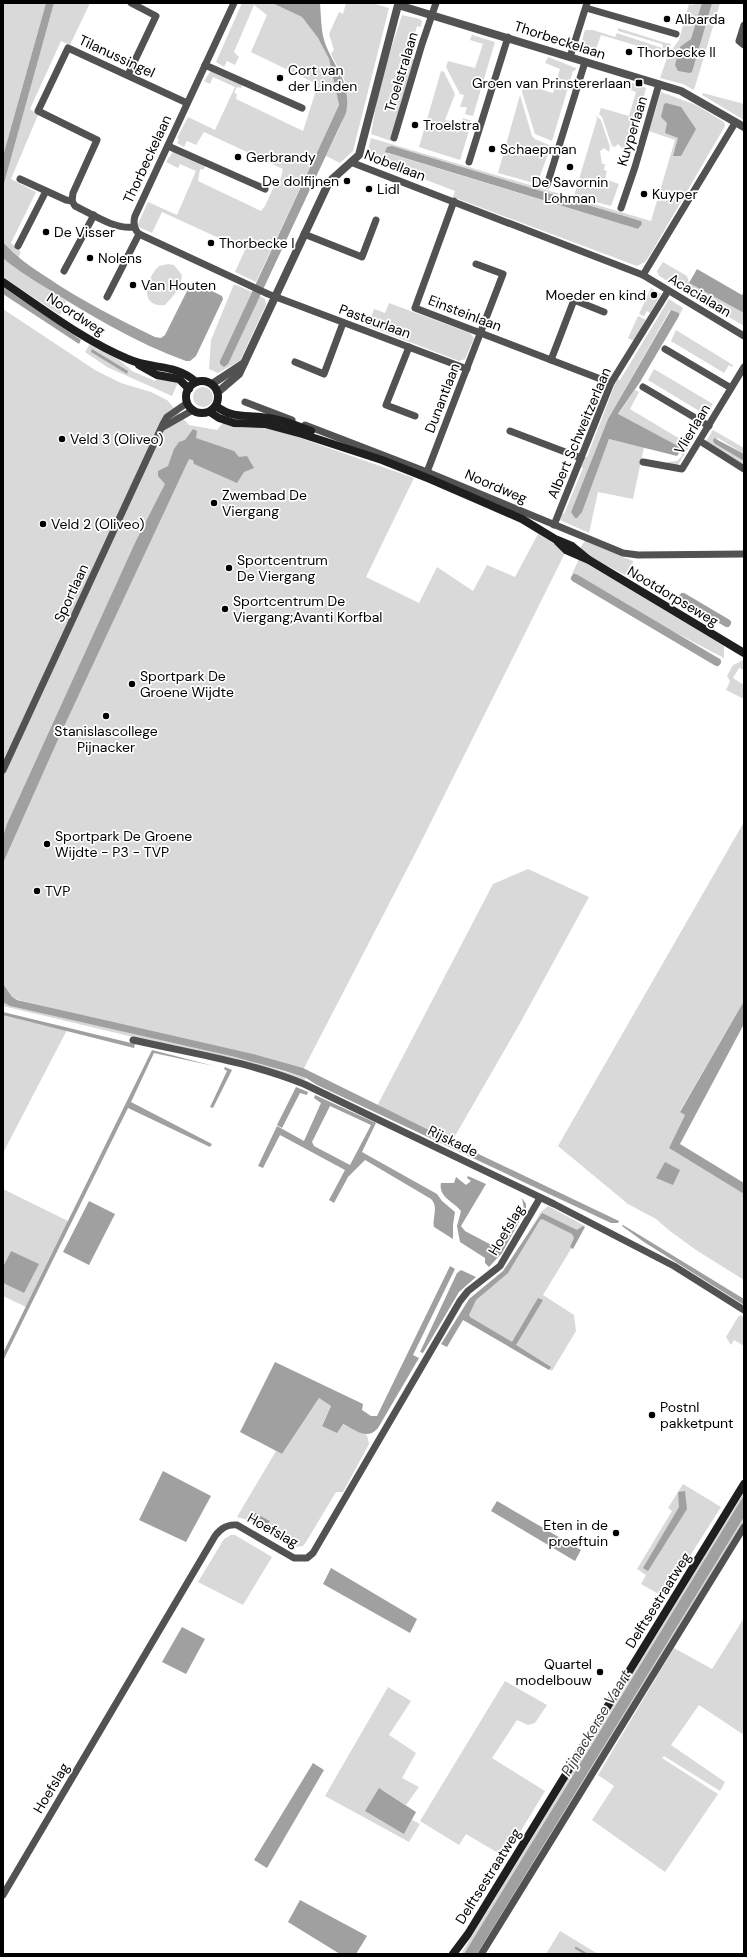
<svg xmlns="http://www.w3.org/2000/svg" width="747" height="1957" font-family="'DM Sans',sans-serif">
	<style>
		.green { fill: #d9d9d9; fill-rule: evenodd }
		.water { fill: #a0a0a0; fill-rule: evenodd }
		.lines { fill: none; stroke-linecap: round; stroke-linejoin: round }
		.stream { stroke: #a0a0a0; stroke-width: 2.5 }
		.canal { stroke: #a0a0a0; stroke-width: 8 }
		.minor { stroke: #525252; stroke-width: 7 }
		.tertiary { stroke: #525252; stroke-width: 8 }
		.secondary { stroke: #1f1f1f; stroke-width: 8 }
		.poi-dot { fill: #000; stroke: #fff; stroke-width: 1.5 }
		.labels { text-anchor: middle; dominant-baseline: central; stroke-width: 3.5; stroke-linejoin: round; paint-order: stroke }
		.poi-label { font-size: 14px; fill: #000; stroke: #fff; text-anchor: start }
		.street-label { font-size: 14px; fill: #000; stroke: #fff }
		.water-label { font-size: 15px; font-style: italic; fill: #414141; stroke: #fff }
	</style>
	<rect width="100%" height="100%" fill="#fff"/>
	<!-- green -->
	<g class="green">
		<path d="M3 3H46L3 156Z"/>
		<path d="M54 3H90L70 45 61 41 30 109 38 115 11 179 36 192 11 243 21 252 18 258 3 242V187Z"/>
		<path d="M242 3H272L302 17 318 38 329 59 339 105 256 282 235 272 245 250 162 212 152 233 137 226 148 202 177 215 196 171 180 164 178 168 166 162 174 150 206 165 203 170 200 169 198 181 261 211 265 206 276 182 281 178 283 169 204 132 196 145 187 141 184 147 177 143 179 139 177 138 188 117 215 130 235 87 213 77 210 84 204 81 212 69 243 83 241 88 237 87 234 93 237 94 236 99 303 131 319 81 317 84 251 52 267 15 254 5 234 52 239 57 235 65 227 61 224 67 216 62Z"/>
		<path d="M346 3H372L389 8 353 151 340 163 326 156C337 132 355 106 344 79 340 71 335 62 331 54L334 50 329 34 339 12 343 14Z"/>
		<path d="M694 3H720L694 90 683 84 660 78 668 55 679 40 689 4 693 5Z"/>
		<path d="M402 15 420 19 422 21 421 27 417 26 409 54V58L415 59 391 141 371 134 380 83Z"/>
		<path d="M618 28 666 43 671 44 665 54 601 35 596 49 588 47 586 50 580 48 585 30H593L615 37 617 33 662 48 663 47 662 44 618 31Z"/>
		<path d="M472 35 495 42 473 116 465 114 467 107H460L464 95 460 94 446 67 448 61 475 68 483 44 470 40Z"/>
		<path d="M548 57 576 68 575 71H573L552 141 535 134 522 92 524 84 553 93 560 69 545 63Z"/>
		<path d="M441 71 444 72 455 94 445 120 455 122 457 134 463 118 472 121 460 160 419 147Z"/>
		<path d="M625 80 646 88 632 141 623 149 618 144 615 147 612 146 602 117 599 114 601 108 629 116 636 92 622 87Z"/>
		<path d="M661 92 696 105 724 122 725 126 650 255 645 262 637 266 453 197 455 191 366 157 371 138 651 221 675 140 649 131ZM392 146 641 221 640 227 638 229 387 153Z"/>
		<path d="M703 93 744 104V120L702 95Z"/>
		<path d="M520 95 532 136 535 139 551 146 537 184 498 173Z"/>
		<path d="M596 116 601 120 610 147 609 152 604 148 600 151 602 164H605L604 170 607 171 605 179 619 184 611 206 574 196 597 119Z"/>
		<path d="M3 258 15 268 66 301 60 315 3 277Z"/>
		<path d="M663 262 687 276 689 283 744 313V326L659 276 657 271Z"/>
		<path d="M168 264 174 265 182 275 180 288 165 305C138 308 146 278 159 266Z"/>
		<path d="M234 284 252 292 220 361 250 315 260 296 265 299 266 305 240 361 218 373 209 369 211 340Z"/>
		<path d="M651 288 661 294 650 313 647 311 644 316 639 314Z"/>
		<path d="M669 299 683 308 679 316V313L670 310 608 419 571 512 587 496 609 439 644 447 633 499 598 492 589 533 560 520 562 514H564L583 468 581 467 585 457H587L617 379 620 380Z"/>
		<path d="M389 303 470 333 474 338 465 359 459 361 368 326 374 309 385 313Z"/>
		<path d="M3 309 95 370 121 383 151 392 167 400 189 425 217 430 223 423 242 428H272L414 478 366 577 419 603 437 567 473 591 487 565 515 577 538 534 566 551 419 846 303 1070 3 996Z"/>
		<path d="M638 316 646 320 634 341 628 338Z"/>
		<path d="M676 330 733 365 732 367 729 365 724 373 671 341Z"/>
		<path d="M90 344 118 359 132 371 155 381 157 379 178 382 172 396 107 367 85 352Z"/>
		<path d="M654 369 713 404 706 415 648 380Z"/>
		<circle cx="203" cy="397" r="10"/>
		<path d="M635 390 639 392 630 409 685 442 691 444 678 465 668 464V462L677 461 682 456 680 447 618 415Z"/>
		<path d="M713 430 744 448V454L718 438 715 444 744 461V466L705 443Z"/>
		<path d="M585 541 633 561 631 578 592 558 580 548Z"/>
		<path d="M579 559 724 646V658L636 612 572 574Z"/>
		<path d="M744 660V670L739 668 733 678 744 685V699L726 690 730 681 727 676 733 665Z"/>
		<path d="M744 822V1001L680 1111 685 1115 669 1148 744 1194V1280L696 1250 670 1231 656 1219 628 1204 558 1146Z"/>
		<path d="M528 869 589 897 519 1025 451 1143 376 1108 493 884Z"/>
		<path d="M3 1002 11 1006 235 1057 306 1078 303 1082 259 1067 3 1006Z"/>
		<path d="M3 1013 68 1028 3 1153Z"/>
		<path d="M3 1189 70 1222 28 1308 3 1296V1283L24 1293 11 1251 3 1267Z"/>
		<path d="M548 1206 585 1226 543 1295 574 1315 576 1331 552 1371 463 1317 472 1298 505 1271 541 1212Z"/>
		<path d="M741 1315 744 1318V1346L734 1340 731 1345 726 1337 738 1317Z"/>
		<path d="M319 1398 331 1406 322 1425 342 1424 367 1435 369 1444 343 1492H336L306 1542 303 1546 294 1547 264 1529 269 1520 251 1513V1521L237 1517 276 1451 282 1454Z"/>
		<path d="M683 1484 721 1507 664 1597 641 1584 646 1575 637 1569 672 1511 668 1508Z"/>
		<path d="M744 1492V1495L464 1954H461Z"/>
		<path d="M744 1517V1522L480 1954H477Z"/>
		<path d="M231 1535H235L272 1557 243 1605 198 1582 224 1539Z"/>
		<path d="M744 1618V1735L699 1705 671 1745 725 1782 720 1791 664 1756 662 1758 718 1794 665 1872 592 1820 614 1786 598 1775 674 1648 712 1669Z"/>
		<path d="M505 1681 547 1705 535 1723 528 1725 517 1720 492 1758 545 1791 505 1857 466 1834 459 1845 420 1821Z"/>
		<path d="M388 1687 411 1701 389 1735 416 1753 402 1778 419 1787 406 1805 379 1788 404 1834 412 1820 420 1824 409 1842 325 1796Z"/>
		<path d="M560 1931 598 1954H546Z"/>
	</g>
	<!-- water -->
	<g class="water">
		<path d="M46 3H54L3 187V156Z"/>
		<path d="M272 3H320C321 15 321 32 325 43 335 70 352 82 346 113L228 364 224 367 220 364V361L339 105 329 59 318 38 302 17Z"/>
		<path d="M702 3H712L692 72 690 73 678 71 675 65 680 47 691 39Z"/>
		<path d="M666 103 681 107 696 129 681 156H673L678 138 665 133 667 123 661 117 664 104Z"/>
		<path d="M392 146 641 221 642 224 638 229 385 152 387 147Z"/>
		<path d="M3 242C16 257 31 267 48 278 82 301 118 319 155 337L161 338 165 335 192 281 222 296 223 299 196 356 190 361H186C136 343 88 314 43 286 29 277 15 269 3 258Z"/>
		<path d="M697 269 742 295 744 292V313L689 283Z"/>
		<path d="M3 287 81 340 79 344 3 294Z"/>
		<path d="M671 310 679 313V316L640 382 618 414 680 447 681 450 677 456 609 439 582 512 577 518H575L571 512 608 419Z"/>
		<path d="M92 349 128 371 127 374 91 352Z"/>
		<path d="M193 429 197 431 196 438 234 451 239 457 247 456 254 468 244 472 237 483 194 464 193 460 189 459 60 735 3 863V837L7 824 135 543 165 484 158 476V471L168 466 174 449 179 442 185 440Z"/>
		<path d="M714 438 744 454V461L715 444 713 441Z"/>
		<path d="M3 984 12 997 17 1000 253 1054 303 1068 449 1140 619 1221 618 1223H611L317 1085 306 1078 285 1071 235 1057 10 1006 3 1002Z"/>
		<path d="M744 1001V1024L680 1144 744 1183V1194L669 1148 685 1115 680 1112Z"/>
		<path d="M3 1012 135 1044 134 1048 3 1015Z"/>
		<path d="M152 1050 214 1066 154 1053 131 1102 212 1144 210 1147 128 1108 3 1361V1353Z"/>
		<path d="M225 1067 232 1070 213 1108 210 1107 227 1071 224 1069Z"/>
		<path d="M296 1087 308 1092 307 1095 300 1093 282 1128 277 1125Z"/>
		<path d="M315 1095 376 1123 362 1152 437 1194 442 1201 455 1212 453 1225V1239L434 1227C432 1218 439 1207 431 1199L365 1160 348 1177 334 1203 329 1200 345 1170 280 1135 263 1168 258 1166 277 1126 304 1141 321 1103 314 1098ZM330 1106 371 1125 350 1165 314 1146 312 1142Z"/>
		<path d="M665 1162 680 1170 673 1185 656 1178Z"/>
		<path d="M468 1176 486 1184 461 1226 465 1231 499 1249 524 1209 522 1198 526 1204V1209L502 1253 489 1267 485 1263V1258L460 1242 457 1226 461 1211C454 1202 438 1197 441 1183H454L456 1177 466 1185 471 1181 467 1178Z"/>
		<path d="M89 1201 115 1214 89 1265 63 1252Z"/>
		<path d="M542 1213 577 1230 583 1226 585 1227 573 1249 570 1247 574 1238 572 1234 542 1219 540 1220 508 1273 476 1300 469 1315 470 1317 512 1342 538 1298 543 1300 516 1345 551 1367 549 1370 463 1320 447 1347 441 1344 469 1299 503 1271Z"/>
		<path d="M623 1225 744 1299V1305L644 1242 622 1226Z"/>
		<path d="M11 1251 39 1264 24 1293 3 1283V1267Z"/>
		<path d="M450 1266 455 1269 413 1355 419 1358 378 1428C367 1441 356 1430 343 1424L337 1433 322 1426 331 1406 319 1398 282 1454 240 1432 275 1362 363 1404 362 1410 371 1416H377Z"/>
		<path d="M461 1270 476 1277 459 1292 423 1353 420 1352 457 1273Z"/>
		<path d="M163 1471 211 1496 186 1542 139 1520Z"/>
		<path d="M685 1491 687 1509 648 1571 643 1568 679 1507 678 1492Z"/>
		<path d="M744 1495V1517L477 1954H464Z"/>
		<path d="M497 1501 581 1550 575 1561 491 1511Z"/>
		<path d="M253 1512 270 1521 264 1529 251 1521V1513Z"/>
		<path d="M331 1568 417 1619 410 1633 323 1584Z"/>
		<path d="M182 1627 205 1639 186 1674 162 1662Z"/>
		<path d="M313 1763 324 1770 267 1868 254 1860Z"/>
		<path d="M379 1788 416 1812 404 1834 365 1811Z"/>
		<path d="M300 1900 367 1936 356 1954H340L288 1922Z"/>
	</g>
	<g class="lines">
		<!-- stream -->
		<path class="stream" d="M576 1948 586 1954"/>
		<!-- canal -->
		<g class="canal">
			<path d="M575 578 717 662"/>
			<path d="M683 597 727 623"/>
		</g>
		<!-- minor -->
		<g class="minor">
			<path d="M234 3 135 216C133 223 134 229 139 234L268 294 467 369"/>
			<path d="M586 8 676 34"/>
			<path d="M744 25 739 41 744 45"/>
			<path d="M570 57 587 3"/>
			<path d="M205 65 302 108"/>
			<path d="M128 75 156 16 131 3"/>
			<path d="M394 138 422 44 436 3"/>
			<path d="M168 146 265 189"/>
			<path d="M469 162 508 37"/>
			<path d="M353 163 643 275 744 336"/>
			<path d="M20 179 66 200 72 201 75 206C92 214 115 230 134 227"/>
			<path d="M547 185 585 62"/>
			<path d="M72 201 73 193 97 140 38 111 68 48 187 103"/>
			<path d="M454 201 415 308 611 383"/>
			<path d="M621 208 635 167 659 84"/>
			<path d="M304 234 362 257 376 220"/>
			<path d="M18 246 46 191"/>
			<path d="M64 271 94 215"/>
			<path d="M643 275 735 123"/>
			<path d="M107 297 139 234"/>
			<path d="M409 347 386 405 415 416"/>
			<path d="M665 349 731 388"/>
			<path d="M551 360 574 300 604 312"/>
			<path d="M295 362 324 374 343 323"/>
			<path d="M643 387 709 426"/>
			<path d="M245 402 292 420"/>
			<path d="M305 425 427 472 623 553 638 555 744 554"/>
			<path d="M163 427 193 410"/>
			<path d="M510 431 581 458"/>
			<path d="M700 441 744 469"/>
			<path d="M643 462 682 469 744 367"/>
			<path d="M427 472 503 274 476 264"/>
			<path d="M554 525 611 383 668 291"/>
			<path d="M3 770 163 424 167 417 187 403"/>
			<path d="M133 1040C190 1053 250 1062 304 1084L554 1204 674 1266 744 1310"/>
			<path d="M3 1895 215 1536C221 1528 227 1524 237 1525L294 1558H307L313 1553 460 1301 468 1291 500 1266 540 1198"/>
			<path d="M482 1953 744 1527"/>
		</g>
		<!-- tertiary -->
		<g class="tertiary">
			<path d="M212 384 244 363"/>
			<path d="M218 392 239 374 329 182 359 155 398 5 681 91 744 127"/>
		</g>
		<!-- secondary -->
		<g class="secondary">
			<path d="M3 282C43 309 83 340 128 359 152 370 175 363 196 382"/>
			<path d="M139 365 157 375 179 379 189 389"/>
			<circle cx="202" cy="397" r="16"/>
			<path d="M216 406C234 420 248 414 269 418 284 420 298 426 311 431"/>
			<path d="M210 412 219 418 234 423 265 424 302 434 382 460 430 479 522 519 555 539 572 546 589 560"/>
			<path d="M558 542 566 550 589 560 744 653"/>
			<path d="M453 1954 468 1934 744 1484"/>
		</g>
	</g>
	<!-- markers -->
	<g class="poi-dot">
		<circle cx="667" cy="19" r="4"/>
		<circle cx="629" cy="52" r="4"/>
		<circle cx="280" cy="78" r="4"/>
		<rect x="635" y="79" width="8" height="8" rx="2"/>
		<circle cx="415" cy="125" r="4"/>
		<circle cx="492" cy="149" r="4"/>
		<circle cx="238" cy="157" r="4"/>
		<circle cx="570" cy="167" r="4"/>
		<circle cx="347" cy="181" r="4"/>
		<circle cx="369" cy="189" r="4"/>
		<circle cx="644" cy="194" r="4"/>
		<circle cx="46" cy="232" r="4"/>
		<circle cx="211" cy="243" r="4"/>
		<circle cx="90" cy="258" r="4"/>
		<circle cx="133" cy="285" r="4"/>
		<circle cx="654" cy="295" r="4"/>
		<circle cx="62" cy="439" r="4"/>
		<circle cx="214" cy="503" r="4"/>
		<circle cx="43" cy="524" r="4"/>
		<circle cx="229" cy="568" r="4"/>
		<circle cx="225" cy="609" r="4"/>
		<circle cx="132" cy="684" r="4"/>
		<circle cx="106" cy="716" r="4"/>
		<circle cx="47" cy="844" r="4"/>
		<circle cx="37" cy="891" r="4"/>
		<circle cx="652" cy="1415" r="4"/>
		<circle cx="616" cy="1533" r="4"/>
		<circle cx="600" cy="1672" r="4"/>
	</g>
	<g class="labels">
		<!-- poi labels -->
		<g class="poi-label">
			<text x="675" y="19">Albarda</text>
			<text x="637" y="52">Thorbecke II</text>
			<text x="288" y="70">Cort van<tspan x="288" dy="16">der Linden</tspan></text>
			<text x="631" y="83" text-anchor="end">Groen van Prinstererlaan</text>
			<text x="423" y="125">Troelstra</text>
			<text x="500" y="149">Schaepman</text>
			<text x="246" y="157">Gerbrandy</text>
			<text x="339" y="181" text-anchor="end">De dolfijnen</text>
			<text x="570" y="182" text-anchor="middle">De Savornin<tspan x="570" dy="16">Lohman</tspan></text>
			<text x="377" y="189">Lidl</text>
			<text x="652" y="194">Kuyper</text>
			<text x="54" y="232">De Visser</text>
			<text x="219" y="243">Thorbecke I</text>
			<text x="98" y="258">Nolens</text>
			<text x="141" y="285">Van Houten</text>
			<text x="646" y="295" text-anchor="end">Moeder en kind</text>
			<text x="70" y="439">Veld 3 (Oliveo)</text>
			<text x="222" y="495">Zwembad De<tspan x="222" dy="16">Viergang</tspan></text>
			<text x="51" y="524">Veld 2 (Oliveo)</text>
			<text x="237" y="560">Sportcentrum<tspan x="237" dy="16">De Viergang</tspan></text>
			<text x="233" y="601">Sportcentrum De<tspan x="233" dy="16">Viergang;Avanti Korfbal</tspan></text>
			<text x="140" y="676">Sportpark De<tspan x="140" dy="16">Groene Wijdte</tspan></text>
			<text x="106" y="731" text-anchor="middle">Stanislascollege<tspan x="106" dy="16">Pijnacker</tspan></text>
			<text x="55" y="836">Sportpark De Groene<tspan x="55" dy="16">Wijdte - P3 - TVP</tspan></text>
			<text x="45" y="891">TVP</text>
			<text x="660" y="1407">Postnl<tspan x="660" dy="16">pakketpunt</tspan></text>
			<text x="608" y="1525" text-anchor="end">Eten in de<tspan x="608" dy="16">proeftuin</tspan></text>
			<text x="592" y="1664" text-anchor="end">Quartel<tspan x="592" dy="16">modelbouw</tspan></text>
		</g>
		<!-- street labels -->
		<g class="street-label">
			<text transform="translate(560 40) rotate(18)">Thorbeckelaan</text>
			<text transform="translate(117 56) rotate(25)">Tilanussingel</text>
			<text transform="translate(401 72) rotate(-73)">Troelstralaan</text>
			<text transform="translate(632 131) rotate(-73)">Kuyperlaan</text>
			<text transform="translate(147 159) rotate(-65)">Thorbeckelaan</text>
			<text transform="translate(395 165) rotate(21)">Nobellaan</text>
			<text transform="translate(700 295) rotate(31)">Acacialaan</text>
			<text transform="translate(465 313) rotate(21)">Einsteinlaan</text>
			<text transform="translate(76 314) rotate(33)">Noordweg</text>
			<text transform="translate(375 321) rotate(20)">Pasteurlaan</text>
			<text transform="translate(442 398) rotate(-69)">Dunantlaan</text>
			<text transform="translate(692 429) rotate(-59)">Vlierlaan</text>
			<text transform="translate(579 433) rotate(-67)">Albert Schweitzerlaan</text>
			<text transform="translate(496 486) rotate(23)">Noordweg</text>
			<text transform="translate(71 593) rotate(-65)">Sportlaan</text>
			<text transform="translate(673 596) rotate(31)">Nootdorpseweg</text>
			<text transform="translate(453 1141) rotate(26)">Rijskade</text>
			<text transform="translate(506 1230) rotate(-59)">Hoefslag</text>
			<text transform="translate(273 1530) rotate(29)">Hoefslag</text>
			<text transform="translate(658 1600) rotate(-58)">Delftsestraatweg</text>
			<text transform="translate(51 1788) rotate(-59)">Hoefslag</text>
			<text transform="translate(488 1876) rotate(-58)">Delftsestraatweg</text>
		</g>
		<!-- water labels -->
		<g class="water-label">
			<text transform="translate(596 1723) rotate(-59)">Pijnackerse Vaart</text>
		</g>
	</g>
	<!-- border -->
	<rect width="747" height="1957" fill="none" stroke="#000000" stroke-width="8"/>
</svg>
